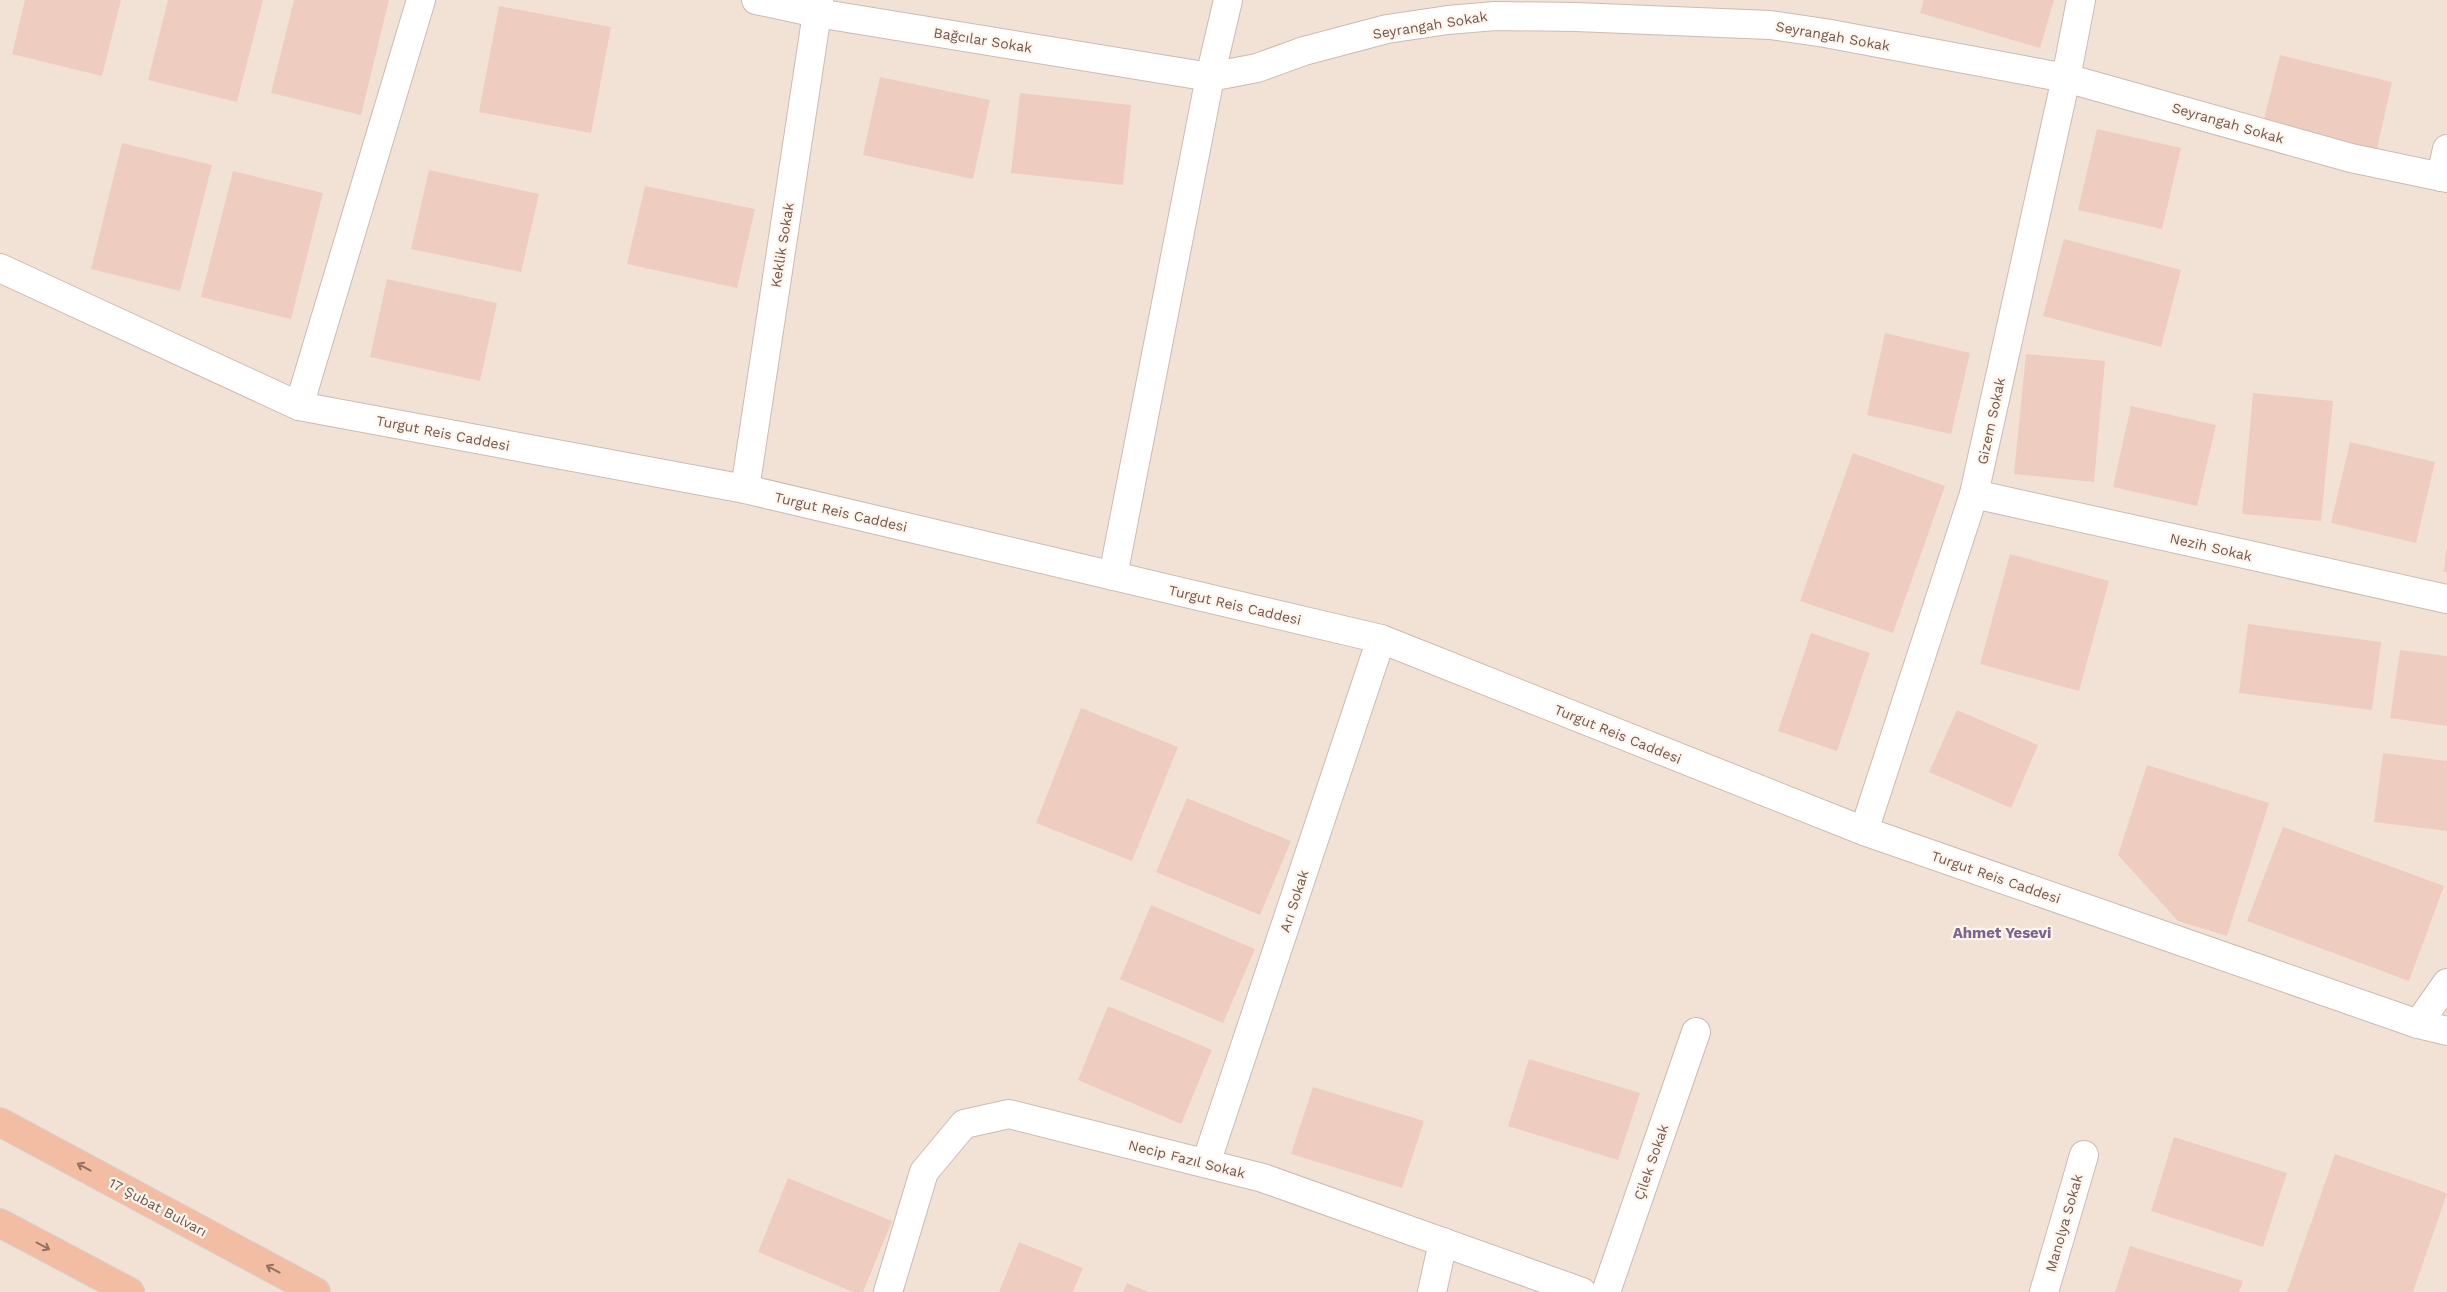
<svg xmlns="http://www.w3.org/2000/svg" width="2447" height="1292" font-family="'Work Sans',sans-serif">
	<style>
		.residential { fill: #f2e2d6 }
		.building { fill: #eecdc0 }
		.lines { fill: none; stroke-linecap: round; stroke-linejoin: round }
		.minor-casing { stroke: #cebab1; stroke-width: 30 }
		.trunk-casing { stroke: #d8d0cd; stroke-width: 30 }
		.minor { stroke: #fff; stroke-width: 28 }
		.trunk { stroke: #f3bda3; stroke-width: 28 }
		.oneway { stroke: #937062 }
		.labels { text-anchor: middle; dominant-baseline: central; stroke-width: 4.5; stroke-linejoin: round; paint-order: stroke }
		.street-label { font-size: 14px; fill: #73564d; stroke: #fef5ed }
		.neighbourhood-label { font-size: 15px; font-weight: bold; fill: #7b658f; stroke: #fef5ed }
	</style>
	<rect width="100%" height="100%" fill="#fbf1e7"/>
	<!-- residential -->
	<rect class="residential" x="0" y="0" width="2447" height="1292"/>
	<!-- building -->
	<g class="building">
		<path d="M25 0H121L102 76 12 54Z"/>
		<path d="M168 0H263L237 102 148 80Z"/>
		<path d="M294 0H389L361 115 271 93Z"/>
		<path d="M1924 0H2054L2040 48 1920 13Z"/>
		<path d="M499 6 611 27 591 133 479 112Z"/>
		<path d="M2280 55 2392 82 2376 153 2262 127Z"/>
		<path d="M880 77 990 100 973 179 863 155Z"/>
		<path d="M1020 93 1131 105 1123 185 1011 173Z"/>
		<path d="M2097 129 2181 148 2162 229 2078 210Z"/>
		<path d="M122 143 212 165 180 291 91 269Z"/>
		<path d="M429 170 539 194 521 272 411 249Z"/>
		<path d="M233 171 323 193 291 319 201 297Z"/>
		<path d="M645 186 755 209 737 288 627 264Z"/>
		<path d="M2064 239 2181 270 2161 347 2043 316Z"/>
		<path d="M387 279 497 303 480 381 370 357Z"/>
		<path d="M1885 333 1970 353 1951 434 1867 415Z"/>
		<path d="M2026 354 2105 361 2094 482 2014 474Z"/>
		<path d="M2253 393 2333 401 2321 521 2242 514Z"/>
		<path d="M2131 406 2216 425 2197 506 2113 487Z"/>
		<path d="M2350 442 2435 462 2416 543 2331 523Z"/>
		<path d="M1853 453 1945 486 1893 633 1800 601Z"/>
		<path d="M2446 549 2447 550V572H2444Z"/>
		<path d="M2010 554 2109 581 2079 691 1980 664Z"/>
		<path d="M2248 624 2381 642 2372 710 2239 693Z"/>
		<path d="M1811 633 1870 653 1837 751 1778 731Z"/>
		<path d="M2400 650 2447 656V726L2390 718Z"/>
		<path d="M1081 708 1178 747 1132 861 1036 823Z"/>
		<path d="M1957 710 2038 745 2011 808 1929 772Z"/>
		<path d="M2383 753 2447 761V831L2374 822Z"/>
		<path d="M2147 765 2269 803 2227 936 2178 921 2118 855Z"/>
		<path d="M1187 798 1291 841 1260 915 1156 872Z"/>
		<path d="M2283 827 2444 886 2409 981 2247 921Z"/>
		<path d="M1151 905 1255 949 1223 1023 1120 979Z"/>
		<path d="M1108 1006 1212 1050 1181 1124 1078 1080Z"/>
		<path d="M1529 1059 1640 1093 1618 1160 1508 1126Z"/>
		<path d="M1313 1087 1424 1121 1402 1188 1291 1154Z"/>
		<path d="M2174 1137 2287 1173 2263 1247 2151 1211Z"/>
		<path d="M2335 1154 2447 1193 2413 1292H2287Z"/>
		<path d="M788 1178 892 1221 863 1292H853L758 1252Z"/>
		<path d="M1019 1242 1083 1268 1073 1292H999Z"/>
		<path d="M2130 1246 2243 1281 2239 1292H2115Z"/>
		<path d="M1127 1283 1148 1292H1123Z"/>
	</g>
	<g class="lines">
		<!-- minor casing -->
		<g class="minor-casing">
			<g id="minor">
				<path d="M756 0 817 13 1210 77 1257 68 1304 51 1387 29 1448 20 1495 16 1576 17 1770 25 1825 33 2066 78 2351 158 2447 178"/>
				<path d="M2441 177 2447 149"/>
				<path d="M0 268 299 406 745 489 1381 639 1864 831 2418 1024 2447 1031"/>
				<path d="M299 406 421 0"/>
				<path d="M745 489 819 0"/>
				<path d="M1974 494 2447 599"/>
				<path d="M1113 576 1210 77 1228 0"/>
				<path d="M1864 831 1974 494 2066 78 2081 0"/>
				<path d="M2418 1024 2447 983"/>
				<path d="M1206 1163 1381 639"/>
				<path d="M888 1292 924 1172 964 1124 1009 1114 1263 1178 1582 1292"/>
				<path d="M1432 1292 1443 1242"/>
				<path d="M1606 1292 1696 1032"/>
				<path d="M2044 1292 2084 1155"/>
			</g>
		</g>
		<!-- trunk casing -->
		<g class="trunk-casing">
			<g id="trunk">
				<path d="M0 1122 316 1292"/>
				<path d="M0 1223 130 1292"/>
			</g>
		</g>
		<!-- minor -->
		<use href="#minor" class="minor"/>
		<!-- trunk -->
		<use href="#trunk" class="trunk"/>
	</g>
	<!-- one-way arrows -->
	<defs><path id="oneway-shaft" d="M-6 0H5M1.5-3L5.5 0L1.5 3" fill="none" stroke-width="1.6" stroke-linecap="round" stroke-linejoin="round" transform="scale(1.25)"/></defs>
	<g class="oneway">
		<use href="#oneway-shaft" transform="translate(84 1167) rotate(-152)"/>
		<use href="#oneway-shaft" transform="translate(43 1246) rotate(28)"/>
		<use href="#oneway-shaft" transform="translate(273 1269) rotate(-152)"/>
	</g>
	<g class="labels">
		<!-- street labels -->
		<g class="street-label">
			<text transform="translate(1430 25) rotate(-9)">Seyrangah Sokak</text>
			<text transform="translate(1833 36) rotate(10)">Seyrangah Sokak</text>
			<text transform="translate(983 40) rotate(9)">Bağcılar Sokak</text>
			<text transform="translate(2228 123) rotate(16)">Seyrangah Sokak</text>
			<text transform="translate(782 245) rotate(-81)">Keklik Sokak</text>
			<text transform="translate(1991 421) rotate(-78)">Gizem Sokak</text>
			<text transform="translate(443 433) rotate(11)">Turgut Reis Caddesi</text>
			<text transform="translate(841 512) rotate(13)">Turgut Reis Caddesi</text>
			<text transform="translate(2211 547) rotate(13)">Nezih Sokak</text>
			<text transform="translate(1235 605) rotate(13)">Turgut Reis Caddesi</text>
			<text transform="translate(1618 734) rotate(22)">Turgut Reis Caddesi</text>
			<text transform="translate(1996 877) rotate(19)">Turgut Reis Caddesi</text>
			<text transform="translate(1294 901) rotate(-72)">Arı Sokak</text>
			<text transform="translate(1187 1159) rotate(14)">Necip Fazıl Sokak</text>
			<text transform="translate(1651 1162) rotate(-71)">Çilek Sokak</text>
			<text transform="translate(158 1207) rotate(28)">17 Şubat Bulvarı</text>
			<text transform="translate(2064 1223) rotate(-74)">Manolya Sokak</text>
		</g>
		<!-- neighbourhood labels -->
		<g class="neighbourhood-label">
			<text x="2002" y="933">Ahmet Yesevi</text>
		</g>
	</g>
</svg>
